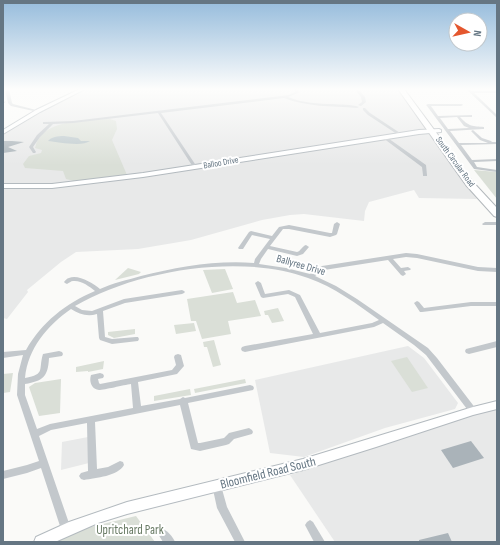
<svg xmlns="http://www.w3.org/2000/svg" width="500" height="545" font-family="'Sofia Sans Condensed',sans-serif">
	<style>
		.built { fill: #e8e9e9 }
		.green { fill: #dadfd7 }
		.water { fill: #bbc7cb }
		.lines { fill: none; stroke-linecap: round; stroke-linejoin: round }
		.stream { stroke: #bbc7cb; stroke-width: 1 }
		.building { fill: #aab3b9 }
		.secondary-casing { stroke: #b3babf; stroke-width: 2 }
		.highway-casing { stroke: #b4b9bd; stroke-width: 2 }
		.street { fill: #c3c8cc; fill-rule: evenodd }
		.secondary { fill: #fff; fill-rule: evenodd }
		.highway { fill: #fff; fill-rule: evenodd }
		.labels { text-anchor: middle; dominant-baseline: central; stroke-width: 4; stroke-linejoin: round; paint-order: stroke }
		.far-street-label { font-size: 9px; fill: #657683; stroke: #fff }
		.street-label { font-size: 11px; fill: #657683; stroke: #fff }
		.near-street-label { font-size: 13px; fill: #657683; stroke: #fff }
		.near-park-label { font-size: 13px; fill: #687a64; stroke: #fff }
	</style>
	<rect width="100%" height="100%" fill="#fafaf8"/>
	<!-- built -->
	<g class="built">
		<path d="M87 89H397L477 199 419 198 414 190 369 202 365 211 364 221 304 214 290 215 262 220 191 240 138 249 76 252 61 262 27 290 28 292 7 319 3 318V133L61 99Z"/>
		<path d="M408 346 424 358 458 403 455 409 385 428 304 457 270 453 255 380Z"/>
		<path d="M497 409V542H335L290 475 465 416Z"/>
		<path d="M88 437 89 463 61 470 62 442Z"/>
	</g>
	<!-- green -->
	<g class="green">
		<path d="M110 119 116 121 117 129 112 140 127 175 74 181 66 179 63 171 25 168 23 164 29 156 41 153 42 150 35 148C41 118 86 121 110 119Z"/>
		<path d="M474 170 497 172V199Z"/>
		<path d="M128 268 141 272 139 274 115 280Z"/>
		<path d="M225 269 233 289 212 293 203 270Z"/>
		<path d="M233 292 237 303 255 300 261 316 228 321 231 334 202 339 196 321H191L187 299Z"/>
		<path d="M278 308 284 321 272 323 268 315H265L264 311Z"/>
		<path d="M194 323 196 331 176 334 174 325Z"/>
		<path d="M135 329V334L114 338 108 335V332Z"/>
		<path d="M214 340 221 365 213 367 207 347H204L203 342Z"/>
		<path d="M407 357 428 388 412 392 391 361Z"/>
		<path d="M104 361 103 369 88 372V371L76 372V367Z"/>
		<path d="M13 373 10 392 3 393V374Z"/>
		<path d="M61 379 60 413 39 416 29 387 35 383Z"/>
		<path d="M245 379 246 383 195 393 194 389Z"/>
		<path d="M190 389 191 395 154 401V396Z"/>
		<path d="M136 516 155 542H46L61 534Z"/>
	</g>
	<!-- water -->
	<path class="water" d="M64 136 78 138 81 141H90C82 147 58 142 48 141 51 137 58 136 64 136Z"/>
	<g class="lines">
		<!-- stream -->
		<path class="stream" d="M3 103 5 102"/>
	</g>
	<!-- building -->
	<g class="building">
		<path d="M3 141H12L24 142 8 147 17 151 3 153Z"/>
		<path d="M471 441 484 458 453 468 441 450Z"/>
		<path d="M448 533 452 542H419V540Z"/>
	</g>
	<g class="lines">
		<!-- secondary casing -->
		<g class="secondary-casing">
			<g id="secondary">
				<path d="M80 89H85L40 112 3 134V130L36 110Z"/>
				<path d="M439 129 441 130V132L419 134 143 177 52 188H3V184H52L143 173 419 130Z"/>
				<path d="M497 401V409L473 415 376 447 303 470 127 514 98 523 55 542H34L36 537 69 522 127 502 303 459 473 407Z"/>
			</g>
		</g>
		<!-- highway casing -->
		<g class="highway-casing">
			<path id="highway" d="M398 89H404L472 181 497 208V217L494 216 466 185Z"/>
		</g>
		<!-- street -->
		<g class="street">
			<path d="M5 89H9L12 103 13 104 40 111 38 112 11 106 8 103Z"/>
			<path d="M295 89H299L298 93 288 97C303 103 318 104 333 104 341 105 351 104 359 107L357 108C332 106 307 107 284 98L161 113 197 167 195 168 193 167 158 113 73 123 53 124 40 137 33 147 36 152 35 153H33L29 147 37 135 49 124H43V122H44L73 121 289 95 295 92Z"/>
			<path d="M354 89H358L365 97 366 102 361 106 358 105 362 102 361 97Z"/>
			<path d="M466 89H470L472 91H497V93H474L497 115V118Z"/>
			<path d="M428 104H462L463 105 461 106H431L438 116 472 115V117H460C469 127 473 126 484 127V129H483L450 131 459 143H488L480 140 471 131 473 130 482 138 491 141 492 142H497V144L461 145 472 160 497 159V161L474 162 477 167 497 170V172L474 169 427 106 426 105ZM457 117 464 126 469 128 448 129 440 118Z"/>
			<path d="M363 108H365L370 113 403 135 400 136 368 115 363 110Z"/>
			<path d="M383 136H385L426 165 427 175V176H423V175L422 167 383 138Z"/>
			<path d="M337 222 340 224 337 234 336 235 330 237 289 229H283L270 246 297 252C301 251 302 246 306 245L309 247 303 254 297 256 268 249 261 259 259 264 286 268 310 274 314 271 322 266 406 253 417 254 478 267 497 268V272L478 271 417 258 406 257 393 259 401 268 408 267 411 269 410 270 404 271 406 274 403 276 401 275 388 260 324 270 315 276 336 286 357 299 428 348 437 358 476 409 477 411 476 413 473 414 470 413 426 355 414 345 383 323 374 327 245 352 242 351 241 349 242 347 245 346 313 334 295 297 288 294 263 298 261 297 255 283 258 281 261 283 265 294 289 290 300 295 320 333 372 323 379 320C357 304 334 287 308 278 241 253 136 270 75 306L82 310 92 311 124 299 182 290 184 291 185 292 184 293 182 294 125 303 103 311 105 337 112 339 136 337H138L139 339 138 341 112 344 100 340 99 338 97 314C87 317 79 314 71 309 47 326 28 348 25 378 46 374 38 370 43 354L59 351 62 352 63 354 62 356 49 358C48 377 43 381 25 384V395L37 429 50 424 133 408 131 384C124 385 104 390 99 390 91 389 89 381 91 375L100 373 103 374 104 376 103 378 98 379 99 383 100 384 172 370 176 365 174 357 175 355 178 354 181 355 184 366 177 374 138 382 141 406 180 399 183 397 185 398 250 385 253 386 254 388 253 390 188 403 198 443H200L224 438 229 433 249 428 252 430 253 432 252 434 234 439 229 444 226 445 200 451 191 449 180 405 95 422 97 469 108 467 120 461 123 462 124 465C118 476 96 478 84 480L81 479 79 476 81 473 88 471 87 423 51 430 39 436 71 529 69 532 66 534 63 532 61 529 41 468 27 473 3 479V471L27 465 39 461 17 395 18 374 23 355 3 358V352L26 350C42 322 65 304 95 291 89 286 81 280 73 281 71 281 69 283 67 284L65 283 64 282C65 281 67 278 69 278 78 274 93 283 100 289 113 283 127 280 141 276 177 267 216 260 254 263L255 259 270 239 252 235 243 249H239L238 248 249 232 251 231 272 236 279 227 289 225 330 233H332L334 224Z"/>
			<path d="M485 222H496L497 223V225H483L482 224Z"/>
			<path d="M417 301 419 302 424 308 471 302H497V306H471L422 312H420L414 303Z"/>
			<path d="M497 341V347L469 354 466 353 465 351 466 349Z"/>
			<path d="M217 481 220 482 227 507 245 542H235L217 508 212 485 214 482Z"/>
			<path d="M310 520 313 522 325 542H314L305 525 307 522Z"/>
			<path d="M163 529C168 531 173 537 175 542H163L158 534 160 531Z"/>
		</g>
		<!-- secondary -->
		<use href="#secondary" class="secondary"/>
		<!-- highway -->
		<use href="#highway" class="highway"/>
	</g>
	<!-- sky -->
	<linearGradient id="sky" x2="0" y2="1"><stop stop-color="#96bcdc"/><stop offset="0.54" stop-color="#fdfdfc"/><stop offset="1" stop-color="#fdfdfc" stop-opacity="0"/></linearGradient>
	<rect width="500" height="165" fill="url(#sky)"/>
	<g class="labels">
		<!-- far-street labels -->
		<g class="far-street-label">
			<text transform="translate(455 162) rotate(54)">South Circular Road</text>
			<text transform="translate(221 163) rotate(-10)">Balloo Drive</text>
		</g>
		<!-- street labels -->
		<g class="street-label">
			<text transform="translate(301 265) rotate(16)">Ballyree Drive</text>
		</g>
		<!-- near-street labels -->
		<g class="near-street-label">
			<text transform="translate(268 473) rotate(-14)">Bloomfield Road South</text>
		</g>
		<!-- near-park labels -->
		<g class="near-park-label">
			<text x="130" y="530">Upritchard Park</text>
		</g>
	</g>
	<!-- border -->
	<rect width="500" height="545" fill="none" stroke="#657683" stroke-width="8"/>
	<!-- north arrow -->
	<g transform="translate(468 32) rotate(98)"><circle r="19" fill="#ffffff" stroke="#c1c8cd"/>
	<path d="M0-3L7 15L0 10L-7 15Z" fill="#e4572e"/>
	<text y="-6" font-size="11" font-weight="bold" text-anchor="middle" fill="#657683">N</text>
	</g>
</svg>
